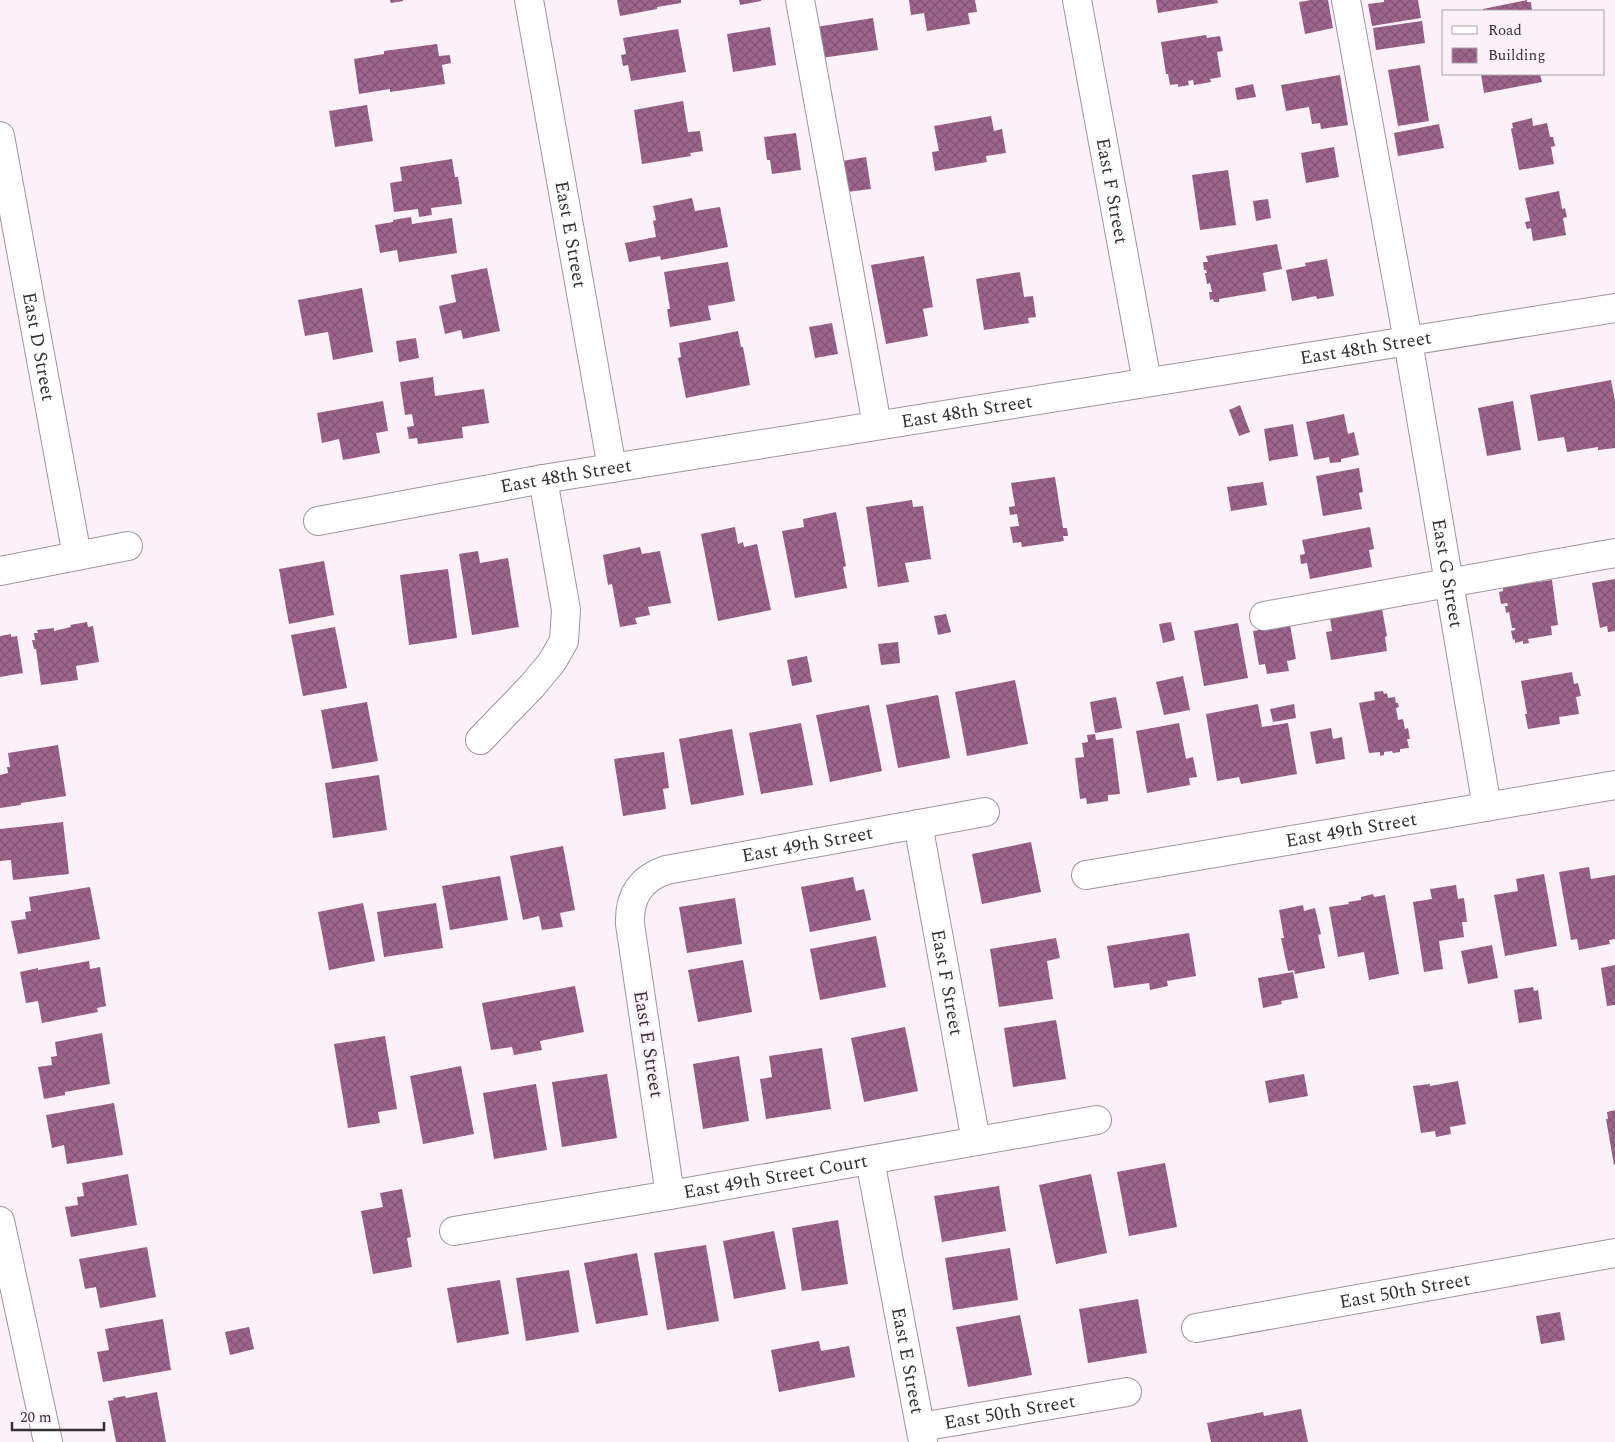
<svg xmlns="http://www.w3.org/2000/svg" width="1615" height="1442" font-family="Spectral,serif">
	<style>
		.building { fill: url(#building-cross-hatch) }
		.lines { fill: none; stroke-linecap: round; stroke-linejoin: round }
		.minor-casing { stroke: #9f959b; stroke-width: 30 }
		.minor { stroke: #fff; stroke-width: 28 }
		.labels { text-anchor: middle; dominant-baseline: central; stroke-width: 5; stroke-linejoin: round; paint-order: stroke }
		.street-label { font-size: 19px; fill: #353133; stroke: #fcf1f8 }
	</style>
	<defs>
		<pattern id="building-cross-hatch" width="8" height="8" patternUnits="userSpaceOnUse" patternTransform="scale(1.25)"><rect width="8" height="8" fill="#9e658c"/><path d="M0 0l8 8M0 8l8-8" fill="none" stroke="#825473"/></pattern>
	</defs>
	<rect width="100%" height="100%" fill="#fcf1f8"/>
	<!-- building -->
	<g class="building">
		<path d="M390 0H403V1L391 3Z"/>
		<path d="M617 0H681V3L657 7V9L620 16Z"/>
		<path d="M739 0H761V1L740 5Z"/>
		<path d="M909 0H975L977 12 968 13 970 24 927 31 924 13 911 15Z"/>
		<path d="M1156 0H1217L1218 3 1158 13Z"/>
		<path d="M1311 0H1328L1333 28 1305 34 1299 2Z"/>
		<path d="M1384 0H1418L1421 18 1372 26 1368 4 1384 2Z"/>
		<path d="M1527 0V2H1531L1532 11H1483V9Z"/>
		<path d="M873 18 878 50 821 58 816 27Z"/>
		<path d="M1422 21 1425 43 1376 50 1373 28Z"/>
		<path d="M770 27 776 65 733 72 727 34Z"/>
		<path d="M678 29 686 72 631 81 628 65 623 66 621 55 626 54 623 38Z"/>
		<path d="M1206 35 1207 38 1220 36 1223 51 1217 52 1221 77 1210 79 1211 82 1194 85 1193 80 1188 81 1189 85 1178 87V84L1170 85 1168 74H1166L1161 42Z"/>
		<path d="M437 44 439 56 450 55 451 63 442 65 445 84 390 92V89L359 94 354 59 384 54V51Z"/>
		<path d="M1420 65 1429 121 1398 126 1388 70Z"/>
		<path d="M1481 74H1540L1542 82 1484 93Z"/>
		<path d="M1340 75 1348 125 1321 129 1320 123 1312 124 1309 107 1286 111 1281 85Z"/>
		<path d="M1253 84 1256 97 1237 100 1235 88Z"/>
		<path d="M683 101 688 132 700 131 703 151 690 153 691 156 642 164 634 110Z"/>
		<path d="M367 105 373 141 335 147 329 111Z"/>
		<path d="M991 116 994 131 1002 129 1006 153 986 156 987 162 935 171 932 152 939 151 934 126Z"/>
		<path d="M1532 118 1533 126 1547 123 1550 137H1553L1555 146 1551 147 1554 164 1519 170 1511 129 1513 128 1512 123Z"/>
		<path d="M1439 124 1444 148 1398 156 1394 133Z"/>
		<path d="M796 133 801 170 772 174 770 160H767L764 137Z"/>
		<path d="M1334 147 1339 177 1306 183 1301 153Z"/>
		<path d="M866 157 871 189 847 192 842 161Z"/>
		<path d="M452 159 455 177H458L462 204 431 208 432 215 419 217 418 209 394 212 390 183 402 181 400 167Z"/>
		<path d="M1228 170 1236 225 1200 230 1192 175Z"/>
		<path d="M1559 191 1562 209 1565 208 1567 217 1563 218 1566 235 1533 241 1531 228 1527 229 1525 222 1530 221 1525 198Z"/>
		<path d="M692 198 695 211 720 207 728 247 661 260 660 256 629 262 625 243 656 237 653 221 656 220 653 206Z"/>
		<path d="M1268 199 1271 218 1256 221 1253 201Z"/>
		<path d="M411 217 412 224 452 218 457 253 399 262 397 250 380 253 375 225 393 222V220Z"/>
		<path d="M1277 244 1282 269 1263 273 1266 291 1219 299V302H1214L1213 299 1210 300 1209 292H1212L1210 283 1207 284 1205 273H1207L1206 270H1204L1203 262H1208L1206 256Z"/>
		<path d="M924 256 933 307 923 309 928 336 886 344 871 265Z"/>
		<path d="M1327 259 1334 296 1317 299 1316 296 1292 301 1286 270 1306 266 1305 263Z"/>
		<path d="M728 262 735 301 708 306 711 320 670 327 667 309H670L664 272Z"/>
		<path d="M487 268 500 331 463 339 461 330 445 334 439 306 456 302 451 275Z"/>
		<path d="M1020 272 1024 297 1033 296 1036 317 1028 318 1029 323 984 330 976 279Z"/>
		<path d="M362 288 373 352 333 360 328 332 305 336 298 300Z"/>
		<path d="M832 323 838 354 815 358 809 327Z"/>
		<path d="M738 331 741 347H743L750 385 686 398 678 358 681 357 679 343Z"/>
		<path d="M416 338 419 358 399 362 396 341Z"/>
		<path d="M433 377 435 396 484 389 489 423 462 427 463 438 418 444 417 438 409 439 407 427 414 426 412 414 405 415 400 382Z"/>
		<path d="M1611 380 1615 401V448L1598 450V447L1567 452 1564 437 1538 441 1530 395Z"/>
		<path d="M383 401 388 431 376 433 380 453 343 460 339 439 322 443 317 413Z"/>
		<path d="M1513 401 1521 450 1487 456 1478 408Z"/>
		<path d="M1240 405 1250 432 1239 436 1229 410Z"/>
		<path d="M1344 414 1348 434 1354 432 1359 455 1341 459V462L1330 463 1329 457 1314 460 1306 422Z"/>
		<path d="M1293 424 1298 456 1269 461 1264 429Z"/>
		<path d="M1359 468 1363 492 1359 493 1362 509 1323 516 1316 476Z"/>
		<path d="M1055 477 1063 528H1067L1068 536H1063L1064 541 1022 547 1021 542 1013 543 1010 527 1019 526 1017 514 1010 515 1009 507 1015 506 1011 483Z"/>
		<path d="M1263 482 1267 505 1231 511 1227 487Z"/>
		<path d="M912 500 913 507 923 506 931 559 905 563 909 582 878 587 866 507Z"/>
		<path d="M836 512 846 566 843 567 847 588 795 598 782 531 804 527 803 519Z"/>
		<path d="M735 527 738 544 743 542 744 547 757 544 771 610 718 621 701 534Z"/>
		<path d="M1370 527 1374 549 1369 550 1372 567 1310 579 1307 563 1301 564 1300 555 1305 554 1302 540Z"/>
		<path d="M640 547 642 554 660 551 671 603 648 607 650 615 635 618 637 624 620 627 612 584 608 585 603 555Z"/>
		<path d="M478 551 480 563 508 558 519 627 472 635 459 554Z"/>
		<path d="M324 561 334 615 289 624 279 569Z"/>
		<path d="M448 569 457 638 409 645 400 575Z"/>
		<path d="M1615 579V631L1608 632 1607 626 1600 628 1592 583Z"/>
		<path d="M1552 580 1558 625 1551 626 1552 635 1528 639 1529 643 1523 644V641L1515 643V639L1513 640 1511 631 1515 630V628H1512L1509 612 1506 613 1505 606H1508L1507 603 1501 604 1499 592 1503 591V588L1506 587V584L1518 582V585Z"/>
		<path d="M1382 609 1387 636 1385 637 1387 651 1331 660 1326 632 1332 631 1330 618Z"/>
		<path d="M946 614 951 632 938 635 934 616Z"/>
		<path d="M87 622 88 627 93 626 99 662 76 666 78 680 41 685 36 649H34L32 640H35L34 633H38L37 630 54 628V631L71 627 70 625Z"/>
		<path d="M1171 622 1175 640 1163 643 1159 624Z"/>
		<path d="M1238 623 1248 678 1204 686 1194 631Z"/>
		<path d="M1290 625 1296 659 1287 661 1289 671 1267 674 1265 664 1259 665 1253 631Z"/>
		<path d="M335 627 347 688 303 696 291 635Z"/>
		<path d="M11 634V637L17 636 23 673 0 677V636Z"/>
		<path d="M898 642 900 663 881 665 878 644Z"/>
		<path d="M807 656 812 682 792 686 787 660Z"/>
		<path d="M1572 672 1574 684 1578 683 1581 696 1576 697 1579 714 1559 717 1560 724 1528 729 1525 714H1527L1521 681Z"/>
		<path d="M1183 676 1190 710 1164 715 1156 682Z"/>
		<path d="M1015 680 1028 744 967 756 955 692Z"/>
		<path d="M1383 691 1384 694 1387 693 1388 698 1395 697 1396 703H1398L1399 707 1396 708 1398 720 1403 719 1405 729 1408 728 1410 739H1407L1409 748 1400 749V752L1393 753 1392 751 1384 752V755L1380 756V752L1369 753 1359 703 1375 700 1374 692Z"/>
		<path d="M938 695 950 758 898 768 886 705Z"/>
		<path d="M1116 697 1122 728 1095 733 1090 702Z"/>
		<path d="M367 702 378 761 332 769 321 710Z"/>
		<path d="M1258 704 1262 727 1288 723 1297 774 1241 784 1239 777 1217 781 1206 714Z"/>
		<path d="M1294 704 1296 718 1273 722 1270 709Z"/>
		<path d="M869 705 882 771 830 782 816 715Z"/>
		<path d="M801 723 813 785 761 794 749 733Z"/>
		<path d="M1179 723 1186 759 1193 757 1197 777 1189 778 1190 785 1147 793 1136 731Z"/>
		<path d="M1331 728 1333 739 1342 737 1345 759 1316 764 1310 732Z"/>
		<path d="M732 729 744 795 691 805 679 739Z"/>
		<path d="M1095 734 1096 740 1113 738 1120 794 1108 795V801L1087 804 1086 798 1080 799 1075 758 1084 757 1082 743 1088 742 1087 735Z"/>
		<path d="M58 745 66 796 21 803V805L0 808V775L8 773 7 767H10L8 753Z"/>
		<path d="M664 752 669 788 663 789 666 809 623 816 614 759Z"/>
		<path d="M379 775 387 830 333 838 325 783Z"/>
		<path d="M63 822 69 874 13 880 11 860 0 861V829Z"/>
		<path d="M1031 842 1041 892 982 904 972 854Z"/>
		<path d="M563 846 575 910 560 913 563 927 542 930 539 916 523 920 510 856Z"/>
		<path d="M1589 867 1591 879 1615 875V939L1609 940 1610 944 1579 950 1577 939 1571 940 1559 872Z"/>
		<path d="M1544 874 1557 946 1505 956 1494 895 1518 891 1516 879Z"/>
		<path d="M500 876 508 920 450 930 442 886Z"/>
		<path d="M853 877 856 891 864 889 871 920 810 932 801 887Z"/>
		<path d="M1456 885 1458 899 1464 898 1467 922H1462L1464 937 1439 941 1443 969 1424 972 1413 902 1432 899 1430 889Z"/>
		<path d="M90 887 100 939 18 954 11 921 26 919 25 912 31 911 29 897Z"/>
		<path d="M1373 894 1374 897 1385 895 1399 974 1369 980 1364 952 1338 957 1329 907 1349 904 1348 902 1361 900V897Z"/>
		<path d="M735 898 742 944 687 953 679 907Z"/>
		<path d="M363 903 375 961 329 970 318 912Z"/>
		<path d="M436 903 443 948 384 957 377 912Z"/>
		<path d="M1303 905 1304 911 1315 908 1321 934 1318 935 1325 968 1295 974 1294 970 1288 971 1281 938H1284L1279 910Z"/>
		<path d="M1189 933 1196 976 1167 981 1168 986 1150 990 1149 983 1114 988 1107 946Z"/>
		<path d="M876 936 886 987 820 1000 810 949Z"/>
		<path d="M1056 938 1060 958 1047 961 1053 999 999 1007 990 949Z"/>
		<path d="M1492 945 1498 978 1468 984 1461 951Z"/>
		<path d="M743 960 752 1012 698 1022 688 970Z"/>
		<path d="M89 961 90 969 100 967 106 1006 97 1008 98 1012 42 1023 38 1001 26 1003 20 972 38 968V970Z"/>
		<path d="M1615 965V1005L1607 1006 1601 968Z"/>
		<path d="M1293 972 1298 998 1281 1001 1282 1004 1263 1008 1258 978Z"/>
		<path d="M575 986 584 1032 540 1041 542 1050 514 1055 512 1047 491 1050 482 1003Z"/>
		<path d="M1533 987 1534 991 1538 990 1542 1019 1519 1023 1514 990Z"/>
		<path d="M1056 1020 1066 1079 1013 1087 1004 1028Z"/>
		<path d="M905 1027 918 1091 864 1102 851 1038Z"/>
		<path d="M102 1033 110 1084 65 1092V1095L44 1099 38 1067 52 1065 51 1057 57 1056 55 1042Z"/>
		<path d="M385 1036 397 1109 378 1112 380 1123 348 1128 334 1044Z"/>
		<path d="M822 1048 831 1109 766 1119 760 1079 772 1077 769 1056Z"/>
		<path d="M739 1056 749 1121 703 1129 693 1064Z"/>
		<path d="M461 1066 474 1134 423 1144 410 1076Z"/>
		<path d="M607 1074 617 1138 562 1147 552 1082Z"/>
		<path d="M1304 1074 1308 1096 1269 1103 1265 1081Z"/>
		<path d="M1458 1081 1466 1124 1450 1127 1451 1134 1436 1137 1435 1131 1421 1133 1413 1086 1430 1084V1086Z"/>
		<path d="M536 1084 547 1150 494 1159 483 1093Z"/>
		<path d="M114 1103 123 1155 67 1164 64 1145 52 1148 46 1115Z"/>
		<path d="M1615 1110V1164L1614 1165 1606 1119H1608L1607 1112Z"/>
		<path d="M1165 1163 1177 1227 1129 1236 1117 1172Z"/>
		<path d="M128 1174 137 1225 71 1237 65 1207 78 1205 77 1197 84 1196 82 1183Z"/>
		<path d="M1091 1174 1107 1253 1056 1264 1039 1185Z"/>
		<path d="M999 1186 1006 1231 942 1242 934 1196Z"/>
		<path d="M402 1189 411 1237 407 1238 412 1267 373 1274 361 1211 383 1207 380 1193Z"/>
		<path d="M838 1220 848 1284 802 1291 792 1228Z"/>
		<path d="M774 1231 786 1289 734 1299 723 1241Z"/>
		<path d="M706 1245 719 1321 667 1330 654 1253Z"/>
		<path d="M147 1247 156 1297 100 1308 96 1287 85 1289 79 1259Z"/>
		<path d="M1010 1248 1018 1300 953 1310 945 1258Z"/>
		<path d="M637 1253 648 1315 596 1324 584 1263Z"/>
		<path d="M569 1270 579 1332 526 1341 516 1278Z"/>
		<path d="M500 1280 509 1334 457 1343 447 1288Z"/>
		<path d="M1138 1299 1147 1353 1088 1363 1079 1309Z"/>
		<path d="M1560 1312 1565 1340 1541 1344 1536 1316Z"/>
		<path d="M1020 1315 1032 1375 968 1387 956 1327Z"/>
		<path d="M163 1319 171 1370 103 1382 97 1352 109 1350 105 1329Z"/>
		<path d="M249 1327 254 1349 230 1355 225 1332Z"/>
		<path d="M819 1341 821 1351 849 1346 855 1377 779 1392 771 1350Z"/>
		<path d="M157 1392 166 1442H116L108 1401 114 1400 113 1398 125 1396 126 1398Z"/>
		<path d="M1301 1409 1308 1442H1211L1207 1423 1263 1412 1264 1416Z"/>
	</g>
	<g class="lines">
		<!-- minor casing -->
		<g class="minor-casing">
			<g id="minor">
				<path id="s1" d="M529 0 612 468"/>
				<path d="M800 0 877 425"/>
				<path id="s2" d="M1077 0 1147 382"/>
				<path id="s3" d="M1346 0 1408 341 1487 807"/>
				<path id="s4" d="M0 136 77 556"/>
				<path id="s5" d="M318 521 543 479 1615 308"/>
				<path d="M0 571 128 546"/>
				<path d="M1264 616 1615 553"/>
				<path d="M480 740 532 686 552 662 564 641 566 610 543 479"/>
				<path id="s6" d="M918 824 976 1141"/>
				<path id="s7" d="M1086 875 1615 785"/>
				<path id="s8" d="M870 1160 923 1442"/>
				<path id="s9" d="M670 1195 630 924C629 897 640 879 666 870L985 812"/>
				<path d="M0 1221 48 1442"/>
				<path id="s10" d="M454 1231 670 1195 1097 1120"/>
				<path id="s11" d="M1196 1328 1615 1253"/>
				<path id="s12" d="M921 1427 1127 1392"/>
			</g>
		</g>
		<!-- minor -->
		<use href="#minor" class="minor"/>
	</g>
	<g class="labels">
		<!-- street labels -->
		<g class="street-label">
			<text stroke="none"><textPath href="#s2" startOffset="194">East F Street</textPath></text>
			<text stroke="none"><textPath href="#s1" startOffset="238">East E Street</textPath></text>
			<text stroke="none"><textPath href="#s4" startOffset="214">East D Street</textPath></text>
			<text stroke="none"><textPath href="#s5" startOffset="1062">East 48th Street</textPath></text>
			<text stroke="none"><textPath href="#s5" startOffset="658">East 48th Street</textPath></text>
			<text stroke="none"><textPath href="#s5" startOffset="252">East 48th Street</textPath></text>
			<text stroke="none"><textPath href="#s3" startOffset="582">East G Street</textPath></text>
			<text stroke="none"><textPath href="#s7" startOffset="269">East 49th Street</textPath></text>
			<text stroke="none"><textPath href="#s9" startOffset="488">East 49th Street</textPath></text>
			<text stroke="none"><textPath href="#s6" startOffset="161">East F Street</textPath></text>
			<text transform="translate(648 1044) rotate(81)">East E Street</text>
			<text stroke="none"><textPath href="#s10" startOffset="326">East 49th Street Court</textPath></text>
			<text stroke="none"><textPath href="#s11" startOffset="212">East 50th Street</textPath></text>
			<text stroke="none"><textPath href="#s8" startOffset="204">East E Street</textPath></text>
			<text stroke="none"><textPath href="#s12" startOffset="90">East 50th Street</textPath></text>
		</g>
	</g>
	<!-- legend -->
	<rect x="1442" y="10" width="162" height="65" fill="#fcf1f8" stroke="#aca4a9"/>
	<rect x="1452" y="26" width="25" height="8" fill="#ffffff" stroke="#aca4a9"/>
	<text x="1488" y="35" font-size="15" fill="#353133">Road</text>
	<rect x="1452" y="48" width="25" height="15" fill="url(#building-cross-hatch)" stroke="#aca4a9"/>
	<text x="1488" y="60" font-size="15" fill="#353133">Building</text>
	<!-- scale -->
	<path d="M12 1422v8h92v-8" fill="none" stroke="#353133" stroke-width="2.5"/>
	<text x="20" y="1422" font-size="15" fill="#353133" stroke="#fcf1f8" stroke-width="4" paint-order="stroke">20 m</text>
</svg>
